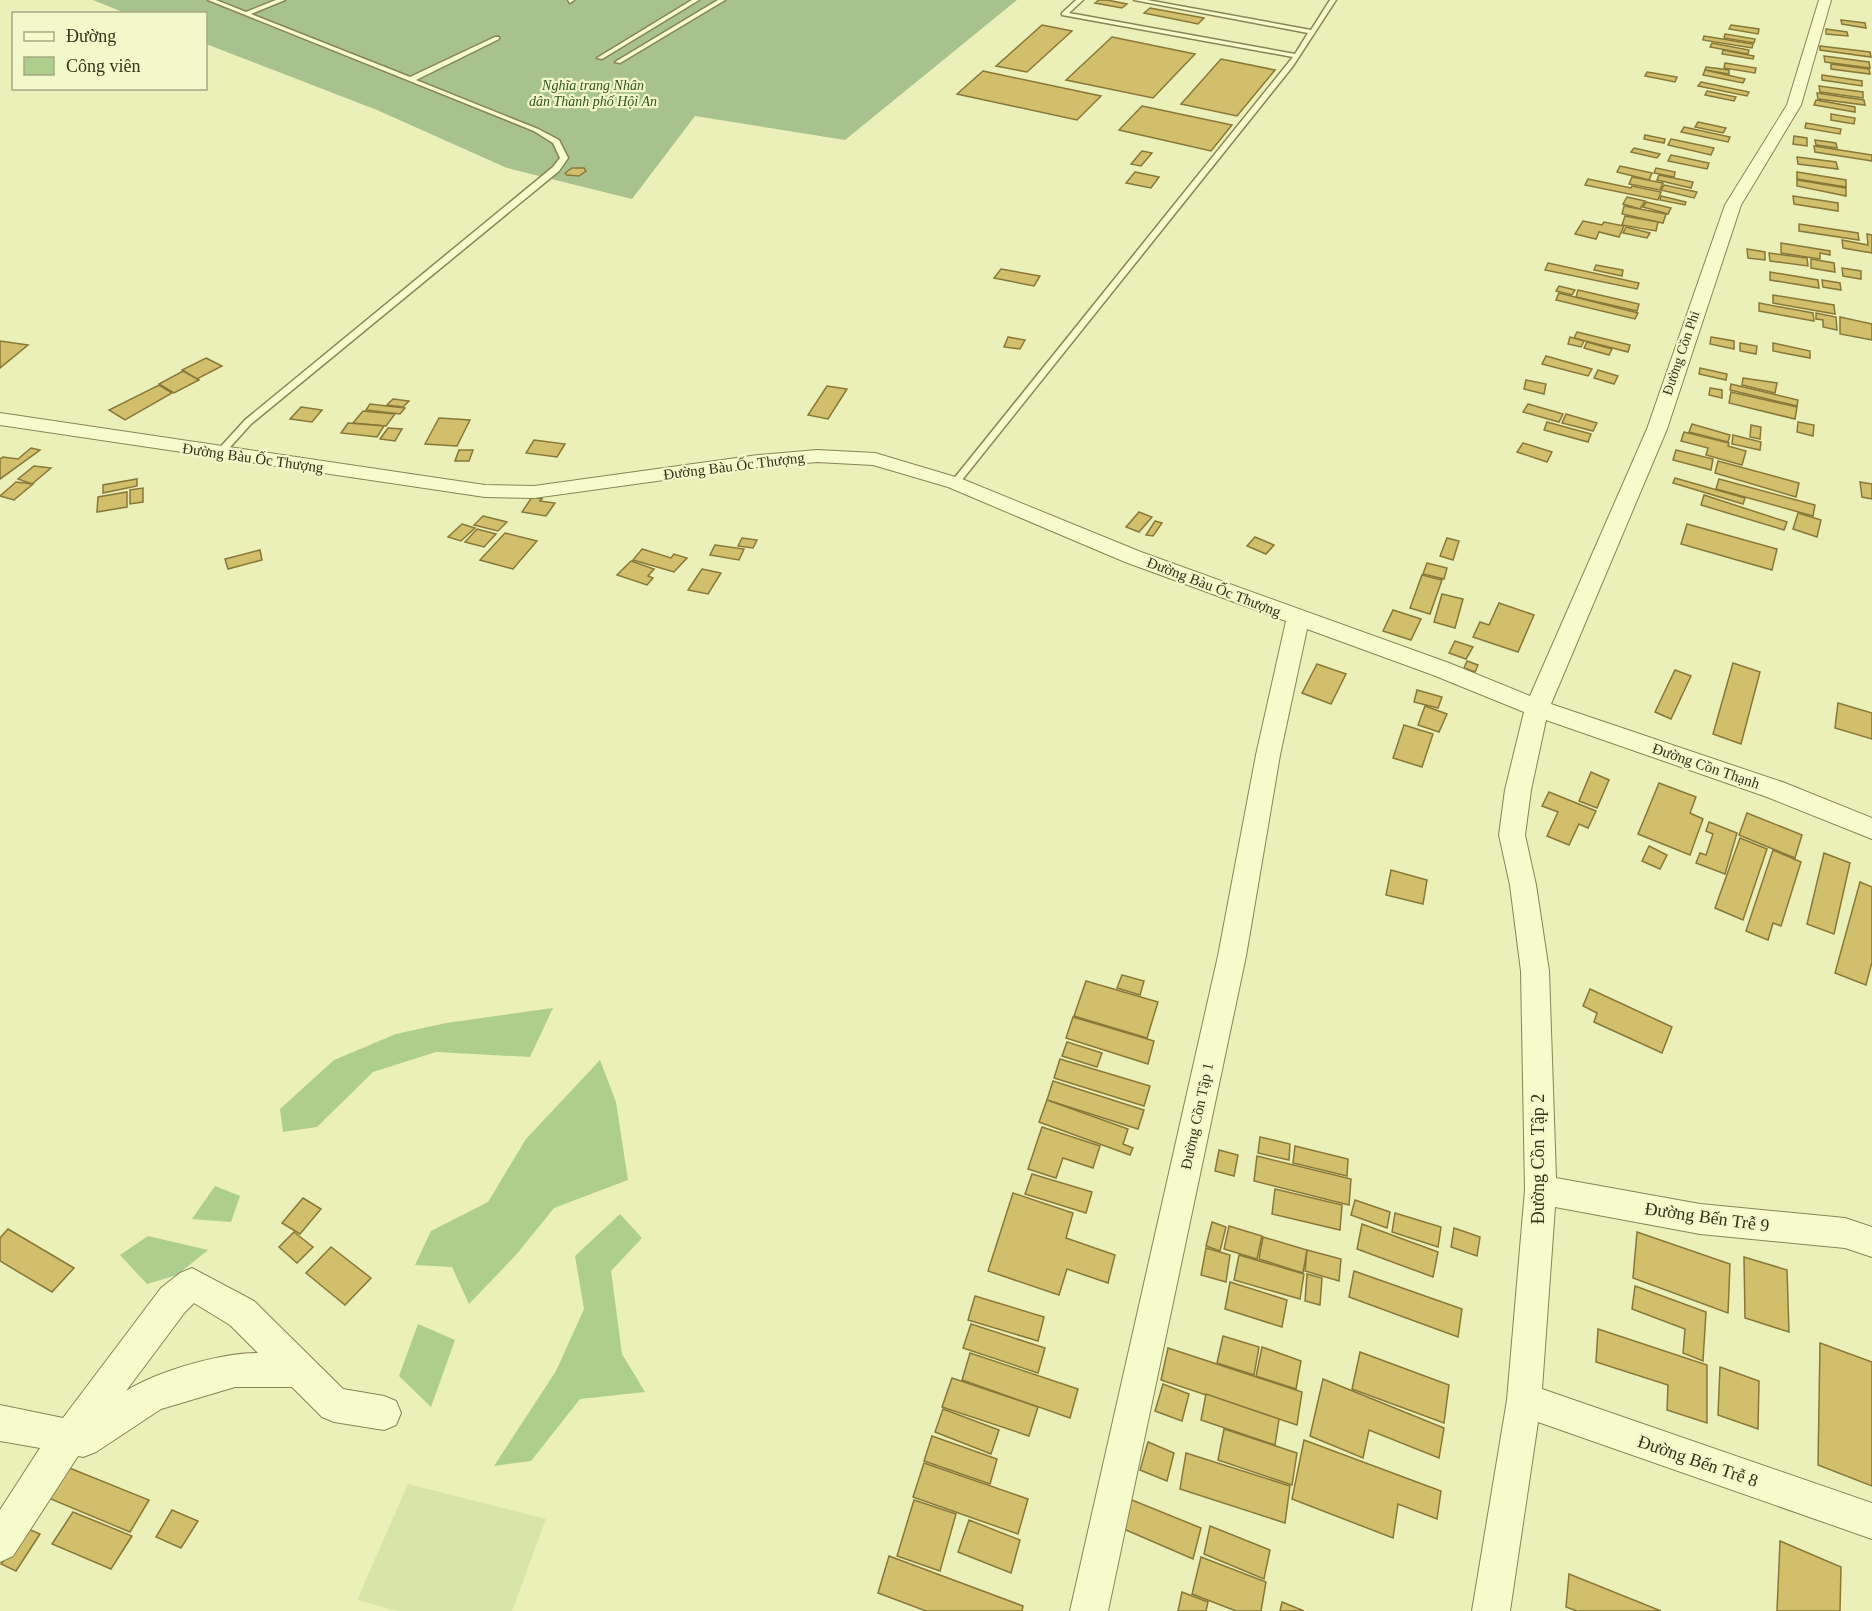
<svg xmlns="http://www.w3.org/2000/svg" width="1872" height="1611" font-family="Georgia,serif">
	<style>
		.farmland { fill: #d7e6a6 }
		.green { fill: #adce8d }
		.cemetery { fill: #a7c28d }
		.building { fill: #d2bf6c; stroke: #887837; stroke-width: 1.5 }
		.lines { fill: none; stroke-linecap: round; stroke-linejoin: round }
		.service-casing { stroke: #888453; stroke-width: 3 }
		.minor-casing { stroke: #888453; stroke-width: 2 }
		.service { fill: #f6fbcc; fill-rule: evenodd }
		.minor { fill: #f6fbcc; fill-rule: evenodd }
		.labels { text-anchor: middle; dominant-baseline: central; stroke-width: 4.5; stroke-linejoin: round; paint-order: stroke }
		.far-park-label { font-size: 14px; font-style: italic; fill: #31531e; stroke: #f2f8c9 }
		.far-street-label { font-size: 14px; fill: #353219; stroke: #f2f8c9 }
		.street-label { font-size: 15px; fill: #353219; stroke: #f2f8c9 }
		.near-street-label { font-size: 18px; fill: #353219; stroke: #f2f8c9 }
	</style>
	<rect width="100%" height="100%" fill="#ebf0b9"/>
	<!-- farmland -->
	<path class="farmland" d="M408 1484 546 1519 512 1611H398L357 1600Z"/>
	<!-- green -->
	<g class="green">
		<path d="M553 1008 530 1057 436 1052 373 1072 317 1127 283 1132 280 1109 334 1060 396 1034 446 1023Z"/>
		<path d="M600 1060 616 1102 628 1180 554 1208 516 1255 469 1304 452 1267 415 1265 431 1231 488 1202 526 1139Z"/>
		<path d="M215 1186 240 1196 231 1222 192 1219Z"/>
		<path d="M620 1214 642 1238 611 1271 622 1354 645 1392 580 1399 531 1461 494 1466 556 1371 584 1309 575 1256Z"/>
		<path d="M148 1236 208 1250 177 1275 147 1284 120 1255Z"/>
		<path d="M418 1324 455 1340 431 1407 399 1376Z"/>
	</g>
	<!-- cemetery -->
	<path class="cemetery" d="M93 0H1017L845 140 695 116 632 199 507 168 377 110 206 44V14L125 13Z"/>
	<!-- building -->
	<g class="building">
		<path d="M1099 0H1107L1127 4 1122 8 1095 3Z"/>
		<path d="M1150 8 1204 18 1198 24 1144 13Z"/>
		<path d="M1841 20 1865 23 1866 28 1842 24Z"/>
		<path d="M1042 25 1072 31 1027 72 996 66Z"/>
		<path d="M1731 25 1759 29 1758 34 1729 29Z"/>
		<path d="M1826 29 1847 32 1848 36 1826 34Z"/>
		<path d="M1725 34 1755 39 1754 43 1724 38Z"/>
		<path d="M1704 36 1753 44 1752 48 1703 40Z"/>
		<path d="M1112 37 1195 54 1153 98 1066 80Z"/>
		<path d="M1712 43 1749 50 1748 54 1710 47Z"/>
		<path d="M1820 46 1870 52 1871 57 1820 50Z"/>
		<path d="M1723 50 1754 56 1753 59 1722 54Z"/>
		<path d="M1824 56 1869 62 1870 68 1825 62Z"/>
		<path d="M1221 59 1275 70 1237 116 1181 104Z"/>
		<path d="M1725 63 1756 68 1755 73 1724 68Z"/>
		<path d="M1831 64 1869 69 1870 74 1831 69Z"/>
		<path d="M1706 67 1729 70V74L1705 70Z"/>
		<path d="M1705 70 1745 79 1743 83 1703 75Z"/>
		<path d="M983 71 1101 96 1077 120 957 94Z"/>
		<path d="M1647 72 1677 77 1675 82 1645 76Z"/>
		<path d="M1822 75 1862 81V86L1822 80Z"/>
		<path d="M1701 82 1749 92 1747 96 1698 86Z"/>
		<path d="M1819 86 1863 92V98L1820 92Z"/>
		<path d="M1707 91 1736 97 1734 101 1705 95Z"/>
		<path d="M1817 93 1864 100 1865 105 1818 99Z"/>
		<path d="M1816 100 1855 107V112L1814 105Z"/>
		<path d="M1142 106 1232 125 1211 151 1119 130Z"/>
		<path d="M1831 114 1855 118 1854 124 1831 120Z"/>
		<path d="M1698 122 1726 128 1723 133 1695 127Z"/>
		<path d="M1806 123 1841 129 1840 134 1805 128Z"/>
		<path d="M1684 127 1730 137 1728 142 1681 132Z"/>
		<path d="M1645 135 1665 139 1664 143 1644 139Z"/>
		<path d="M1794 136 1807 138V146L1793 144Z"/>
		<path d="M1671 139 1714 148 1711 155 1668 145Z"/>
		<path d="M1815 140 1836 143 1837 148 1816 145Z"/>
		<path d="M1814 146 1872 155V161L1815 152Z"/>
		<path d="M1634 148 1660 154 1657 158 1631 152Z"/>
		<path d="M1142 151 1152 153 1141 166 1131 164Z"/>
		<path d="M1671 155 1709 163 1707 169 1668 161Z"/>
		<path d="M1797 157 1836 162 1838 169 1798 164Z"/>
		<path d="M1620 166 1652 173 1649 180 1617 172Z"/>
		<path d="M572 168H584L586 171 579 176 567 175 565 173Z"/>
		<path d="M1656 168 1675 172 1674 177 1654 173Z"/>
		<path d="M1135 172 1159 177 1151 188 1126 183Z"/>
		<path d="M1797 172 1846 180V187L1797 179Z"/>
		<path d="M1659 175 1693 182 1691 188 1657 180Z"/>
		<path d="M1632 177 1663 183 1660 190 1629 184Z"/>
		<path d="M1588 179 1631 188 1632 186 1661 192 1658 200 1585 185Z"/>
		<path d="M1797 180 1846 188V196L1797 186Z"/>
		<path d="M1664 185 1697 192 1694 198 1661 190Z"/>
		<path d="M1661 196 1686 202 1685 205 1660 200Z"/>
		<path d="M1793 196 1838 203V211L1794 204Z"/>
		<path d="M1627 197 1645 201 1640 209 1623 204Z"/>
		<path d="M1646 202 1671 208 1668 214 1643 207Z"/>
		<path d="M1624 206 1666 214 1663 223 1622 214Z"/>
		<path d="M1625 216 1658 222 1656 231 1622 225Z"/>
		<path d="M1583 221 1602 225 1604 222 1624 226 1619 237 1599 232 1596 239 1575 234Z"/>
		<path d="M1799 224 1858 233 1859 240 1799 231Z"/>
		<path d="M1626 227 1650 233 1647 238 1623 233Z"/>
		<path d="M1867 234 1872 235V253L1843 248 1842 240 1868 245Z"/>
		<path d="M1781 243 1830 251V255L1820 253V259L1781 253Z"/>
		<path d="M1747 249 1765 252V260L1748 258Z"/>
		<path d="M1769 253 1807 258 1808 266 1770 261Z"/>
		<path d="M1811 259 1834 263 1835 272 1811 268Z"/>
		<path d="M1548 263 1639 283 1637 289 1545 270Z"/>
		<path d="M1596 265 1623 270 1622 276 1594 270Z"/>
		<path d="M1842 268 1861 271V279L1843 276Z"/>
		<path d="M1001 269 1040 276 1034 286 994 278Z"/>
		<path d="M1770 272 1818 280 1819 288 1770 280Z"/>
		<path d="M1822 280 1840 283 1841 290 1823 287Z"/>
		<path d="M1559 286 1575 290 1572 295 1556 291Z"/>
		<path d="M1578 290 1639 304 1637 311 1576 297Z"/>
		<path d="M1559 293 1638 313 1635 319 1556 300Z"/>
		<path d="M1773 295 1834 305 1835 314 1773 303Z"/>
		<path d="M1759 303 1813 313 1814 321 1759 311Z"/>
		<path d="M1816 313 1836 317 1837 330 1823 327V320L1816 319Z"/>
		<path d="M1840 317 1872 324V340L1840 334Z"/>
		<path d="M1577 332 1630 345 1628 352 1574 338Z"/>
		<path d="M1008 337 1025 340 1020 349 1004 347Z"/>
		<path d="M1570 337 1584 341 1581 347 1568 344Z"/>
		<path d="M1711 337 1734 341V349L1710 344Z"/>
		<path d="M0 341 28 345 0 368Z"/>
		<path d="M1587 342 1612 349 1609 355 1584 348Z"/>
		<path d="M1740 343 1757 346 1756 354 1740 351Z"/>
		<path d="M1773 343 1810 351V358L1773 351Z"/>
		<path d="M1546 356 1592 369 1588 376 1542 364Z"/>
		<path d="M206 358 222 366 197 379 182 370Z"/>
		<path d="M1700 368 1727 374 1726 380 1699 374Z"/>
		<path d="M1598 370 1618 376 1614 384 1594 378Z"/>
		<path d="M183 371 199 380 174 393 159 384Z"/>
		<path d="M1743 378 1777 383 1775 393 1742 385Z"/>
		<path d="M1526 380 1546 384 1544 394 1524 389Z"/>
		<path d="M1731 384 1798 400 1797 406 1730 390Z"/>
		<path d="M159 385 172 393 125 420 109 410Z"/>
		<path d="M827 386 847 389 828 419 808 415Z"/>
		<path d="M1710 388 1722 390V398L1709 395Z"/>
		<path d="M1731 392 1797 407 1795 419 1729 403Z"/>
		<path d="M393 399 409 401 403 407 387 405Z"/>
		<path d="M370 404 405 408 400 414 366 410Z"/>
		<path d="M1528 404 1563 414 1559 422 1523 412Z"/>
		<path d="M301 407 322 410 312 422 290 419Z"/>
		<path d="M363 411 373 412 395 414 386 426 353 423Z"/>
		<path d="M1566 414 1597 423 1593 431 1562 423Z"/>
		<path d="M439 418 470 420 457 446 425 444Z"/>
		<path d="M1547 422 1591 434 1588 442 1544 430Z"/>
		<path d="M1798 422 1814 425 1813 436 1797 432Z"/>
		<path d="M348 423 384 426 377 437 341 433Z"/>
		<path d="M1692 424 1730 435 1728 442 1689 432Z"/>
		<path d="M1751 425 1761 427 1760 439 1750 437Z"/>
		<path d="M388 428 402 429 395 441 380 439Z"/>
		<path d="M1684 432 1729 443 1728 446 1746 451 1742 465 1706 455 1708 448 1681 441Z"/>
		<path d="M1733 435 1761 442 1760 450 1732 444Z"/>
		<path d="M534 440 565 444 557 457 526 453Z"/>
		<path d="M1523 443 1552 452 1547 462 1517 452Z"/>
		<path d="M31 448 40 450 0 479V459L3 457 18 459Z"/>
		<path d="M459 450H473L469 461H455Z"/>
		<path d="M1676 450 1713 459 1711 470 1673 460Z"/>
		<path d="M1718 461 1799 483 1796 497 1715 473Z"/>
		<path d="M34 466 51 468 32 484 18 479Z"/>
		<path d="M1675 478 1745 498 1743 504 1673 483Z"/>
		<path d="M137 479V486L103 493V485Z"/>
		<path d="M1719 479 1815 505 1813 516 1716 489Z"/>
		<path d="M16 482 33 484 14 500 0 496Z"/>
		<path d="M1860 482 1872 484V499L1862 497Z"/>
		<path d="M143 488V502L130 504V490Z"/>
		<path d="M127 492V507L97 512 98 497Z"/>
		<path d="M1704 495 1787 522 1784 530 1701 505Z"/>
		<path d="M532 497 542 499 540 501 555 503 546 516 522 512Z"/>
		<path d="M1139 512 1152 517 1139 532 1126 527Z"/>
		<path d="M1798 513 1821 520 1817 537 1793 529Z"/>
		<path d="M483 516 507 522 498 531 474 525Z"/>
		<path d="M1155 521 1162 523 1153 536 1146 535Z"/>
		<path d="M462 524 475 528 461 541 448 537Z"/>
		<path d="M1687 524 1777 549 1772 570 1681 544Z"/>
		<path d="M477 529 496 534 484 547 465 542Z"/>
		<path d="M505 533 537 541 513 569 480 560Z"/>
		<path d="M1255 537 1274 545 1266 554 1247 546Z"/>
		<path d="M742 538 757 540 753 548 738 546Z"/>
		<path d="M1447 538 1459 541 1453 560 1440 556Z"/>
		<path d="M715 545 744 549 739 560 710 555Z"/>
		<path d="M642 549 671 558 674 554 687 558 674 572 633 560Z"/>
		<path d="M260 550 262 560 228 569 225 559Z"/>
		<path d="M631 561 654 569 648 576 653 578 647 585 617 575Z"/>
		<path d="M1427 563 1447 568 1444 579 1423 574Z"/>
		<path d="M702 569 721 573 708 594 688 590Z"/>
		<path d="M1422 575 1442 580 1430 614 1410 608Z"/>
		<path d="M1442 594 1463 599 1455 628 1434 622Z"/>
		<path d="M1499 603 1534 615 1518 652 1473 637 1480 622 1489 625Z"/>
		<path d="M1393 610 1421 619 1411 640 1383 631Z"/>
		<path d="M1455 641 1473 647 1466 659 1449 653Z"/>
		<path d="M1467 661 1478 665 1475 672 1464 668Z"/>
		<path d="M1733 663 1760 672 1741 744 1713 734Z"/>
		<path d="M1317 664 1346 674 1331 704 1302 693Z"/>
		<path d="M1675 670 1691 676 1671 719 1655 712Z"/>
		<path d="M1417 690 1442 697 1438 708 1414 702Z"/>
		<path d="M1838 703 1872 713V739L1835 728Z"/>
		<path d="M1425 706 1447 714 1439 732 1418 725Z"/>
		<path d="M1404 725 1433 734 1422 767 1393 758Z"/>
		<path d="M1591 772 1609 780 1597 808 1579 801Z"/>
		<path d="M1659 783 1696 797 1690 813 1703 819 1690 855 1638 834Z"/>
		<path d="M1549 792 1596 811 1588 828 1579 824 1569 845 1547 836 1558 812 1542 806Z"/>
		<path d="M1747 813 1802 835 1795 858 1739 835Z"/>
		<path d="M1709 822 1737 833 1725 874 1696 863 1700 853 1706 855 1713 834 1706 831Z"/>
		<path d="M1740 838 1767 849 1743 920 1715 908Z"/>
		<path d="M1649 846 1667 855 1660 869 1642 861Z"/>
		<path d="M1773 850 1801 862 1781 926 1773 923 1768 940 1746 931Z"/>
		<path d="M1824 853 1850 863 1834 934 1807 924Z"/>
		<path d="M1391 870 1427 880 1423 904 1386 895Z"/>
		<path d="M1860 882 1872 887V962L1866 985 1835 973Z"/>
		<path d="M1122 975 1144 981 1140 995 1117 988Z"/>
		<path d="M1086 981 1158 1002 1147 1038 1074 1016Z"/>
		<path d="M1590 989 1672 1027 1662 1053 1594 1022 1597 1013 1583 1006Z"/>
		<path d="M1073 1017 1154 1041 1148 1064 1066 1038Z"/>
		<path d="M1067 1042 1102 1053 1097 1067 1062 1056Z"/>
		<path d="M1060 1059 1150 1086 1144 1106 1054 1078Z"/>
		<path d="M1053 1081 1144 1110 1138 1129 1047 1100Z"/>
		<path d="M1047 1100 1128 1129 1123 1144 1133 1148 1130 1155 1039 1122Z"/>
		<path d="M1042 1127 1100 1146 1093 1168 1063 1158 1056 1178 1028 1169Z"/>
		<path d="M1260 1137 1290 1144 1289 1160 1258 1153Z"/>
		<path d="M1295 1146 1348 1159 1347 1176 1293 1163Z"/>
		<path d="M1219 1150 1238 1155 1234 1176 1215 1171Z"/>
		<path d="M1257 1156 1351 1179 1349 1205 1254 1181Z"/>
		<path d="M1032 1174 1092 1192 1086 1213 1025 1194Z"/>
		<path d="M1275 1189 1342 1205 1340 1230 1272 1214Z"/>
		<path d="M1013 1193 1073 1213 1066 1238 1115 1255 1108 1283 1067 1269 1059 1295 988 1271Z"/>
		<path d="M303 1198 321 1209 300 1234 282 1223Z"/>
		<path d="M1355 1200 1390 1212 1387 1228 1351 1215Z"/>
		<path d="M1395 1213 1441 1227 1438 1247 1392 1232Z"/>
		<path d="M1212 1222 1226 1227 1220 1251 1206 1246Z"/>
		<path d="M1362 1224 1438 1252 1433 1277 1357 1249Z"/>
		<path d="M1229 1226 1262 1236 1257 1259 1224 1249Z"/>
		<path d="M1454 1228 1480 1237 1477 1256 1451 1247Z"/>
		<path d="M8 1229 74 1268 52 1292 0 1261V1238Z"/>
		<path d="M294 1232 313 1247 297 1263 279 1247Z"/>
		<path d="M1637 1232 1730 1264 1728 1313 1633 1278Z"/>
		<path d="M1263 1237 1307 1250 1303 1273 1259 1259Z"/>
		<path d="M331 1247 371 1278 345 1305 306 1273Z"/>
		<path d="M1206 1248 1230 1255 1226 1282 1201 1275Z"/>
		<path d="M1307 1250 1341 1259 1339 1281 1305 1271Z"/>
		<path d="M1239 1255 1304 1274 1300 1299 1234 1280Z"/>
		<path d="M1744 1257 1787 1270 1789 1332 1745 1318Z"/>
		<path d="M1354 1271 1462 1309 1458 1337 1349 1297Z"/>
		<path d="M1307 1274 1322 1278 1320 1305 1305 1301Z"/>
		<path d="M1230 1282 1287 1300 1282 1327 1225 1309Z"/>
		<path d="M1635 1286 1706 1312 1703 1361 1683 1353 1685 1329 1632 1309Z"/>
		<path d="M975 1296 1044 1317 1038 1341 968 1320Z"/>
		<path d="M971 1324 1045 1348 1038 1373 963 1348Z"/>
		<path d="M1598 1329 1707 1365V1423L1667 1410 1668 1385 1596 1362Z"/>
		<path d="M1223 1336 1259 1347 1254 1375 1217 1363Z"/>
		<path d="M1820 1343 1872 1362V1486L1818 1465Z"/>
		<path d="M1262 1347 1301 1361 1296 1389 1256 1376Z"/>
		<path d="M1168 1348 1302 1392 1297 1425 1161 1380Z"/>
		<path d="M1360 1352 1449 1385 1444 1423 1352 1389Z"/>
		<path d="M970 1353 1078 1389 1070 1418 962 1380Z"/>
		<path d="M1720 1367 1759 1381 1758 1429 1718 1415Z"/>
		<path d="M952 1378 1038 1407 1029 1436 942 1407Z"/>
		<path d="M1323 1379 1444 1428 1439 1458 1369 1430 1363 1458 1310 1436Z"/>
		<path d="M1163 1384 1189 1394 1182 1421 1155 1411Z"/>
		<path d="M1206 1394 1279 1419 1275 1445 1201 1420Z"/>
		<path d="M943 1409 999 1430 991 1454 935 1432Z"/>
		<path d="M1224 1429 1297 1453 1292 1485 1218 1460Z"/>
		<path d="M932 1436 997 1459 990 1484 924 1461Z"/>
		<path d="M1304 1440 1441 1491 1437 1519 1398 1504 1393 1538 1292 1499Z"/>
		<path d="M1148 1442 1174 1453 1167 1481 1140 1470Z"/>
		<path d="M1186 1453 1290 1486 1285 1523 1180 1489Z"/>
		<path d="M924 1463 1028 1499 1018 1534 913 1497Z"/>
		<path d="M67 1467 149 1500 130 1532 46 1497Z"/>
		<path d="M1127 1498 1201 1528 1193 1559 1119 1527Z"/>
		<path d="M914 1500 956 1514 940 1571 897 1556Z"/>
		<path d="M172 1510 198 1521 181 1548 156 1537Z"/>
		<path d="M73 1512 132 1536 111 1569 52 1544Z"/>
		<path d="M969 1520 1020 1540 1011 1573 958 1552Z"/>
		<path d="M1210 1526 1270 1550 1264 1579 1204 1554Z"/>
		<path d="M26 1528 40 1534 16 1571 1 1564Z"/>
		<path d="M1780 1541 1841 1567 1840 1611H1777Z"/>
		<path d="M889 1556 1023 1606 1022 1611H926L878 1593Z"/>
		<path d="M1201 1557 1266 1582 1261 1611H1236L1192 1594Z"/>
		<path d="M1569 1574 1661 1611H1577L1566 1607Z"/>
		<path d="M1182 1592 1208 1602 1206 1611H1178Z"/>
		<path d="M1282 1602 1304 1611H1280Z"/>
	</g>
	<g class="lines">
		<!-- service casing -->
		<g class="service-casing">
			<g id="service">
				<path d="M208 0H216L246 12 276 0H285L251 14 410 77 495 37H499V39L416 80 538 129 559 140 568 158 559 171 251 424 223 455 220 456 215 453 245 420 553 167 560 158 553 143 534 131Z"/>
				<path d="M568 0H574L570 3Z"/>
				<path d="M692 0H699L602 59 597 58Z"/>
				<path d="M718 0H725L620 63 615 62Z"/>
				<path d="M1076 0H1083L1069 13 1295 54 1308 33 1134 0H1147L1311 30 1330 0H1336L1293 66 958 485H952V481L1293 57 1062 15V13Z"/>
			</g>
		</g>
		<!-- minor casing -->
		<g class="minor-casing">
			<g id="minor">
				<path d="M1819 0H1831L1801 105 1741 205 1667 429 1551 704 1785 783 1872 818V839L1767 797 1546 720 1531 790 1525 835 1536 885 1549 971 1556 1178 1700 1204 1845 1218 1872 1227V1257L1845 1248 1700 1234 1555 1207 1542 1389 1872 1503V1539L1538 1422 1510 1611H1472L1507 1400 1525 1190 1521 971 1510 885 1499 835 1505 790 1524 712 1433 675 1307 629 1280 755 1246 956 1108 1611H1070L1218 956 1256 755 1286 621 1125 562 948 487 873 465 817 462 758 467 534 498 485 497 0 425V413L485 485 534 486 758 455 817 450 875 453 962 479 1141 552 1449 663 1530 696 1647 429 1725 205 1787 105Z"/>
				<path d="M192 1268 254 1301 343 1389 384 1396 396 1401 401 1413 396 1425 384 1430 334 1422 322 1417 292 1387H235L161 1409 96 1452 83 1457 78 1456 13 1556 0 1562V1510L40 1448 0 1441V1405L63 1418 161 1288 180 1273ZM194 1303 230 1325 258 1353C220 1353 158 1371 126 1391L185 1312Z"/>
			</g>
		</g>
		<!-- service -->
		<use href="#service" class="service"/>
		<!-- minor -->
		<use href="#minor" class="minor"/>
	</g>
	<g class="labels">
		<!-- far-park labels -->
		<g class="far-park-label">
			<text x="593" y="85">Nghĩa trang Nhân<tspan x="593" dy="16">dân Thành phố Hội An</tspan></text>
		</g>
		<!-- far-street labels -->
		<g class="far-street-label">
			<text transform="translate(1681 353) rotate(-71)">Đường Cồn Phi</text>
		</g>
		<!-- street labels -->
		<g class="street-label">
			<text transform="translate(253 458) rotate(8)">Đường Bàu Ốc Thượng</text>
			<text transform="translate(734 466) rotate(-7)">Đường Bàu Ốc Thượng</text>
			<text transform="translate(1214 587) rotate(21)">Đường Bàu Ốc Thượng</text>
			<text transform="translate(1706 766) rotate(19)">Đường Cồn Thạnh</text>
			<text transform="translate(1197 1116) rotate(-78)">Đường Cồn Tập 1</text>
		</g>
		<!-- near-street labels -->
		<g class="near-street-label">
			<text transform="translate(1538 1159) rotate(-90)">Đường Cồn Tập 2</text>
			<text transform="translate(1707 1217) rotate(8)">Đường Bến Trễ 9</text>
			<text transform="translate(1698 1461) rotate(19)">Đường Bến Trễ 8</text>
		</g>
	</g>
	<!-- legend -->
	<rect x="12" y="12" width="195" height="78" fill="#f2f8c9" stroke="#a6a983" stroke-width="1.5"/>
	<rect x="24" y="32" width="30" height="9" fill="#f6fbcc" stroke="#a6a983" stroke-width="1.5"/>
	<text x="66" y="42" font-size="18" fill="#353219">Đường</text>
	<rect x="24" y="57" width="30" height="18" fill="#adce8d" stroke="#a6a983" stroke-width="1.5"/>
	<text x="66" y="72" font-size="18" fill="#353219">Công viên</text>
</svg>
